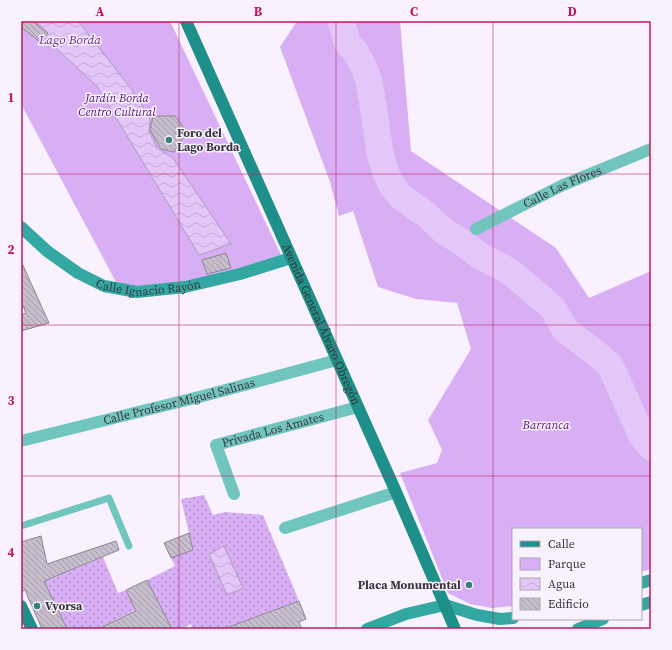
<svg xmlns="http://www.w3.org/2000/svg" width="672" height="650" font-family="'Source Serif 4',serif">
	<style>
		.grass { fill: url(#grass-dots) }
		.green { fill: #d8aff4 }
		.water { fill: url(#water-waves); stroke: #b19bbf }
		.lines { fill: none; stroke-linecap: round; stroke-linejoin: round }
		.river { stroke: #e4c6f8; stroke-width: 27 }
		.building { fill: url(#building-back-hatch); stroke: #8d8592 }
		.lane { stroke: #70c5bf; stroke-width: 7 }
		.street { stroke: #70c5bf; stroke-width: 12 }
		.secondary { stroke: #33a8a2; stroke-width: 12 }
		.primary { stroke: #1f8f8a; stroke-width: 12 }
		.grid { fill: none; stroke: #c2185b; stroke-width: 1; stroke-opacity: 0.55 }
		.poi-dot { fill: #377f7a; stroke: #f9f2fe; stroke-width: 1.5 }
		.labels { text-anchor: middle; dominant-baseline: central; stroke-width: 3; stroke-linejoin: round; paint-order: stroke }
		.park-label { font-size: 12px; font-style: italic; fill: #561476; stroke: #f9f2fe }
		.poi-label { font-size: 12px; font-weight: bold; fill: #39363b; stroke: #f9f2fe; text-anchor: start }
		.street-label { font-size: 12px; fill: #39363b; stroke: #f9f2fe }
		.water-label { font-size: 13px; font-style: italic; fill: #6a2b8b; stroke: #f9f2fe }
		.neatline { fill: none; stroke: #c2185b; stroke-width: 1.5 }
		.grid-label { font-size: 13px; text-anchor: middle; font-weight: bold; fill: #c2185b }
	</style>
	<defs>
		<pattern id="grass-dots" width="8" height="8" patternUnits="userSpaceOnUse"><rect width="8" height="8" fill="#d8aff4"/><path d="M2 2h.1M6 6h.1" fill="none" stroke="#b08fc7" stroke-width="1.8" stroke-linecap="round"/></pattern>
		<pattern id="water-waves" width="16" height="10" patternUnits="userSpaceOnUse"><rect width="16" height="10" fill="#e4c6f8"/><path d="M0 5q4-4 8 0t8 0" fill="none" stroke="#c4abd6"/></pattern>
		<pattern id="building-back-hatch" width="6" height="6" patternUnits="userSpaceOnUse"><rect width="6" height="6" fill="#c7becd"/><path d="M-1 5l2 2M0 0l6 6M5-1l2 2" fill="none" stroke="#a39ba8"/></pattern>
	</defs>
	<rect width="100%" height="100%" fill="#f9f2fe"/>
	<!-- grass -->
	<g class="grass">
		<path d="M204 495 213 515 225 512 263 515 299 601 223 629H193L191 624 181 629H172L147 580 175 566 171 558 193 550 181 499Z"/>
		<path d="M103 557 118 593 126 590 136 610 98 629H67L44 581Z"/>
	</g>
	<!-- green -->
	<g class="green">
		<path d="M21 21H170L283 259 200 281 135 289 117 284 21 104Z"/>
		<path d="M297 21H400L411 151 556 248 589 298 651 271V569L641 572V529H513V606L492 608 470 604 448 593 400 473 437 463 442 450 428 420 471 349 457 303 416 299 378 287 353 211 339 216 330 182 280 47Z"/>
	</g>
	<!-- water -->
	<g class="water">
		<path d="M33 21H78L132 90 149 116 150 119 149 131 157 148 173 158 231 244 199 255 97 86 44 37 48 33Z"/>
		<path d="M224 546 243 588 227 595 209 554Z"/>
	</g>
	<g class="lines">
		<!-- river -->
		<path class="river" d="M341 21 347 42 356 53 365 70 369 82 375 117 377 133 380 153 385 171 391 184 400 196 428 216 445 232 462 242 477 254 509 271 546 302 553 308 565 330 592 350 610 365 642 436 651 447"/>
	</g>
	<!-- building -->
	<g class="building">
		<path d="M21 21H33L48 33 40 42 21 27Z"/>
		<path d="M153 116H175L187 132 174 152 161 149 150 130Z"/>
		<path d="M226 253 231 268 207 274 202 260Z"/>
		<path d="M21 261 49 323 21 331V315L26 313 21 301Z"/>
		<path d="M189 533 193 550 171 558 164 543Z"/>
		<path d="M41 536 47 564 116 541 119 550 44 581 67 629H42L25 590 21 592V542Z"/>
		<path d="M147 580 172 629H98L136 611 126 590Z"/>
		<path d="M299 601 306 619 299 622 302 629H226V628Z"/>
	</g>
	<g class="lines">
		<!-- lane -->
		<path class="lane" d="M21 526 109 498 129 546"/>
		<!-- street -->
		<g class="street">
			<path id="s1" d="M476 229 563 185 651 149"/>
			<path id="s2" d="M21 441 207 395 337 360"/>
			<path id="s3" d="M234 494 216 445 358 407"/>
			<path d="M285 528 396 492"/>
		</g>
		<!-- secondary -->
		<g class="secondary">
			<path id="s4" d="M21 227 47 251 78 273 104 286 137 292 185 287 240 274 291 258"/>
			<path d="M641 583 651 580"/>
			<path d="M641 605 651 602"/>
			<path d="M367 629 406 614 445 605 477 615 500 619 513 618"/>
			<path d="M578 629 603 619"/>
		</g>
		<!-- primary -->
		<g class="primary">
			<path id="s5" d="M186 21 396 492 455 629"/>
			<path d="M21 606 32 629"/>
		</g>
	</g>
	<!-- grid -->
	<path class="grid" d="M179 21V629M336 21V629M493 21V629M21 174H651M21 325H651M21 476H651"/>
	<!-- markers -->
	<g class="poi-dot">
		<circle cx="169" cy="140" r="4"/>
		<circle cx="469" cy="585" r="4"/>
		<circle cx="37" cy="606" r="4"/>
	</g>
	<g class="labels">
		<!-- park labels -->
		<g class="park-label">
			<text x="117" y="98">Jardín Borda<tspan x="117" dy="14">Centro Cultural</tspan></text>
			<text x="546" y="425">Barranca</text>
		</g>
		<!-- poi labels -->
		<g class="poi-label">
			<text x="177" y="133">Foro del<tspan x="177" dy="14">Lago Borda</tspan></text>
			<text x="461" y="585" text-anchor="end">Placa Monumental</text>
			<text x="45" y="606">Vyorsa</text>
		</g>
		<!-- street labels -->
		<g class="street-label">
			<text stroke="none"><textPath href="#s1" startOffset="96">Calle Las Flores</textPath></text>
			<text stroke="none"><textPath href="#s4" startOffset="147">Calle Ignacio Rayón</textPath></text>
			<text stroke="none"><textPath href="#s5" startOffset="332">Avenida General Álvaro Obregón</textPath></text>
			<text stroke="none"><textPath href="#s2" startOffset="163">Calle Profesor Miguel Salinas</textPath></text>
			<text stroke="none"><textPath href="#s3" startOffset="111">Privada Los Amates</textPath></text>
		</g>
		<!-- water labels -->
		<g class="water-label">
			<text x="70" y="39">Lago Borda</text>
		</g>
	</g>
	<!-- border -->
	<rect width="672" height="650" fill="none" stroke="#f9f2fe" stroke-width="44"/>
	<!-- legend -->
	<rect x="512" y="528" width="130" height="92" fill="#f9f2fe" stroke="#aca7b0"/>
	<rect x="520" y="541" width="20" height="6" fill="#1f8f8a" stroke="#aca7b0"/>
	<text x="548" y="548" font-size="12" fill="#39363b">Calle</text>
	<rect x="520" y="558" width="20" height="12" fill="#d8aff4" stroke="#aca7b0"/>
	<text x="548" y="568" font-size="12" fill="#39363b">Parque</text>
	<rect x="520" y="578" width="20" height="12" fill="url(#water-waves)" stroke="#aca7b0"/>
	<text x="548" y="588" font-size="12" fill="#39363b">Agua</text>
	<rect x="520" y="598" width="20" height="12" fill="url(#building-back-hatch)" stroke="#aca7b0"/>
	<text x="548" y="608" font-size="12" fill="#39363b">Edificio</text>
	<rect x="22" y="22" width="628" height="606" class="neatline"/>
	<g class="grid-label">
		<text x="100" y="16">A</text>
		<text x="258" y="16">B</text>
		<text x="414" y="16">C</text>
		<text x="572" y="16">D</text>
		<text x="11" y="102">1</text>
		<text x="11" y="254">2</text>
		<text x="11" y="405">3</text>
		<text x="11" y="557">4</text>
	</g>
</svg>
